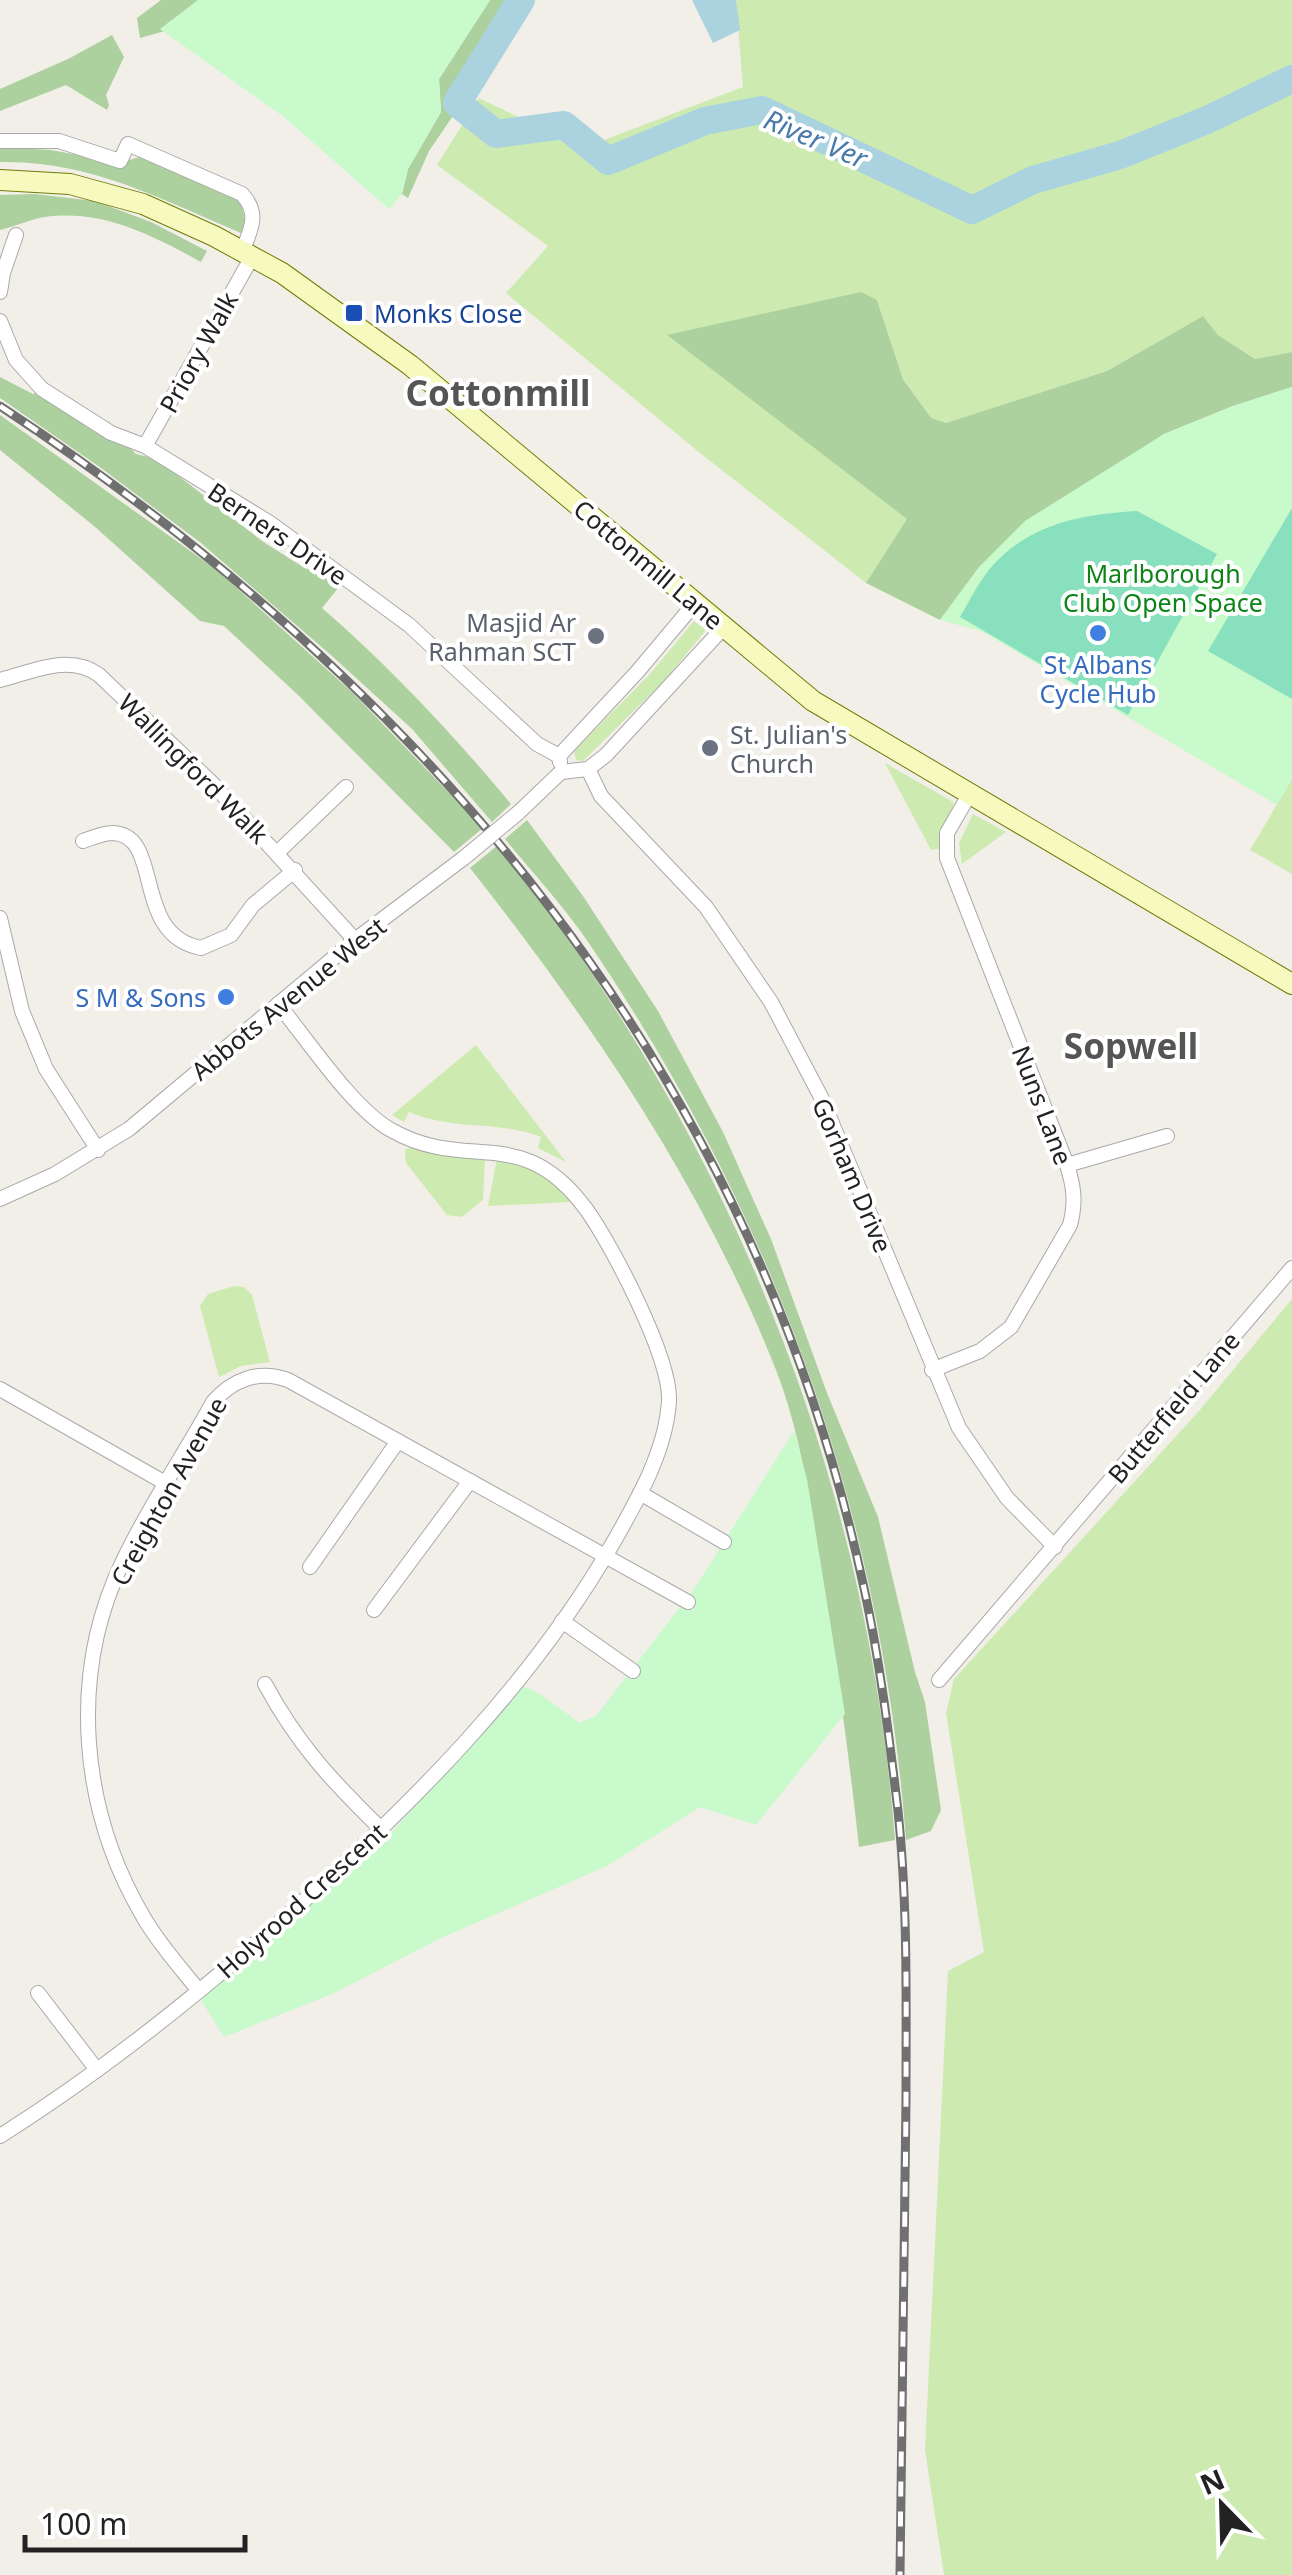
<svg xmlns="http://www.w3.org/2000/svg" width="1292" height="2575" font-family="'Noto Sans',sans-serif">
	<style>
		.grass { fill: #cdebb0 }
		.forest { fill: #add19e }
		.park { fill: #c8facc }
		.pitch { fill: #88e0be }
		.water { fill: #aad3df }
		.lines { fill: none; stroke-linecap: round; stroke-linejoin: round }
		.river { stroke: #aad3df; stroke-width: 28 }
		.street-casing { stroke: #a9a9a9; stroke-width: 16 }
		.secondary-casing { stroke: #707d05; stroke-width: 22 }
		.street { stroke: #fff; stroke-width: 14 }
		.secondary { stroke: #f7fabf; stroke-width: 20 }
		.rail-casing { stroke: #707070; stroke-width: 9 }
		.rail { stroke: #fff; stroke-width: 5; stroke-dasharray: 15; stroke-linecap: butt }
		.street-bridge-casing { stroke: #a9a9a9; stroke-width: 16; stroke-linecap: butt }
		.street-bridge { stroke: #fff; stroke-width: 14 }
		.transit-dot { fill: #1a4fb4; stroke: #fff; stroke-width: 4 }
		.shop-dot { fill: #3f7fe0; stroke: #fff; stroke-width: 4 }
		.worship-dot { fill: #6b7280; stroke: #fff; stroke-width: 4 }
		.labels { text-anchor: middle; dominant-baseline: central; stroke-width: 8; stroke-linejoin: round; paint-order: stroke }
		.transit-label { font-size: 25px; fill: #164399; stroke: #fff; text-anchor: start }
		.street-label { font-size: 25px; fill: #222; stroke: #fff }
		.park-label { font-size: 25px; fill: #0c8416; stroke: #fff }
		.worship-label { font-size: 25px; fill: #5b616d; stroke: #fff; text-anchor: end }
		.shop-label { font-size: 25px; fill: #366cbe; stroke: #fff }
		.water-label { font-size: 28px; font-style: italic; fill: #4a7aab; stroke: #fff }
		.district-label { font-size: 35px; font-weight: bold; fill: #555; stroke: #fff }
	</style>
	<rect width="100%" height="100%" fill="#f2efe9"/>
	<!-- grass -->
	<g class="grass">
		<path d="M736 0H1292V352L1255 359 1218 335 1203 316 1107 371 946 423 931 419 903 378 877 300 668 335 908 519 866 583 700 453 506 293 548 246 437 165 479 98 583 148 743 87Z"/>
		<path d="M694 621 706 630 664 681 583 761 576 760 574 751 650 674Z"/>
		<path d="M885 763 953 802 954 809 941 848 931 850Z"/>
		<path d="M1292 779V874L1250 850Z"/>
		<path d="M973 814 1006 832 962 864 959 843Z"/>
		<path d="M476 1045 566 1162 538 1148 541 1137C497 1120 454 1131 409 1112L404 1122 392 1115Z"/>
		<path d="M411 1147 441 1155 485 1158 483 1200 462 1217 447 1215 406 1163 405 1150Z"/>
		<path d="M497 1158C529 1166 549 1178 572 1202L488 1206Z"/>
		<path d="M234 1286 244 1287 252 1295 270 1362 241 1366 219 1377 200 1306 208 1294Z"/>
		<path d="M1292 1299V2575H944L925 2450 948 1971 984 1952 946 1713 954 1679 1199 1411Z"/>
	</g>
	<!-- forest -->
	<g class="forest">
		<path d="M161 0H203L172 29 140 38 137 18Z"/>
		<path d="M490 0H518L455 102 459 107 429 151 408 198 402 194 408 169 441 112 439 79Z"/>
		<path d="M112 35 124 57 106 95 109 105 107 110 66 85 0 111V89L68 59Z"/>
		<path d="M0 147 51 150 121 163 142 156 235 198 242 205 246 226 241 233C161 199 89 160 0 162Z"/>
		<path d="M34 194 95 201 151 222 207 251 201 262C152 235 102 209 45 217 33 218 15 227 0 230V195Z"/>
		<path d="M861 292 877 300 903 379 931 418 946 423 1107 371 1203 316 1218 335 1255 359 1292 352V387L1233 406 1164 434 980 566 940 620 866 583 907 519 667 335Z"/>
		<path d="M0 377 33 394 38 392 126 444 136 454 157 459 262 541 303 567 328 576 339 587 322 608C391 668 453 734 511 804L492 822 412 729 332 656 201 543 101 468 0 398Z"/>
		<path d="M0 415 217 570 353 693 483 828 454 852 298 695 224 626 200 621 94 526 0 450Z"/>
		<path d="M527 820 583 896 658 1011 723 1132 771 1239 827 1393 878 1517 915 1672 925 1702 941 1810 931 1831 906 1840C881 1509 773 1213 586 939 562 904 532 872 505 839Z"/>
		<path d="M498 845C727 1133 867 1472 895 1840L859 1847C849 1754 836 1662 821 1569 810 1503 801 1434 776 1370 703 1186 592 1023 470 868Z"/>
	</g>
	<!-- park -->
	<g class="park">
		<path d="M198 0H490L439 79 441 112 408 169 402 194 389 209 284 117 160 29Z"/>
		<path d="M1292 387V779L1277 805 981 631 940 620 980 566 1025 521 1164 434 1233 406Z"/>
		<path d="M794 1431 807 1479 845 1714 756 1825 700 1807 607 1866 441 1938 332 1994 224 2037 201 2000 384 1841 522 1686 537 1692 580 1723 597 1715 696 1586Z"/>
	</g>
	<!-- pitch -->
	<g class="pitch">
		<path d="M1292 508V699L1208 651Z"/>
		<path d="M1137 511 1217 554 1128 715 960 617C970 600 980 579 994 564 1032 523 1084 514 1137 511Z"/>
	</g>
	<!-- water -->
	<path class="water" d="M692 0H736L740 30 713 43Z"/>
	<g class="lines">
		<!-- river -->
		<path class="river" d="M521 0 457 103 496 134 564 125 608 161 705 121 762 110 972 210 1033 180 1120 155 1207 120 1292 79"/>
		<!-- street casing -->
		<g class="street-casing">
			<g id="street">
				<path d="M0 141H59L120 161 128 144 242 194C260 214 251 229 242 252"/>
				<path d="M0 292 3 273 16 235"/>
				<path d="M0 321 16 360 42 389 111 433 145 446 270 523 409 625 537 744 559 756"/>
				<path d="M145 446 252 257"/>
				<path d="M0 680C32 672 69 653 99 675L212 783 355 940"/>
				<path d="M560 762 559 756 638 671 695 603"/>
				<path d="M588 769 601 796 706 907 771 1002 821 1097 959 1428 1007 1498 1055 1547"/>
				<path d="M561 772 588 769 606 755 724 627"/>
				<path d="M518 813 561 772"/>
				<path d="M83 841C92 838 103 833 113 833 164 835 131 935 201 948L231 935 253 905 295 870"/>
				<path d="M278 852 346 787"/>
				<path d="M0 918 22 1011 46 1069 98 1150"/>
				<path d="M1067 1165 1167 1136"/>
				<path d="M0 1199 55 1174 129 1129 355 940 465 857"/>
				<path d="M932 1370 980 1351 1011 1327 1070 1225C1076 1202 1074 1187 1067 1165L947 858V833L969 795"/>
				<path d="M0 1389 167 1484"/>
				<path d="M640 1493 724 1542"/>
				<path d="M310 1567 398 1441"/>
				<path d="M374 1610 470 1481"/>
				<path d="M562 1621 633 1671"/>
				<path d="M939 1680 1292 1268"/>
				<path d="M265 1684C298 1745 332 1781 381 1829"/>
				<path d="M199 1991C180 1967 159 1944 144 1918 80 1810 68 1675 123 1561 149 1506 184 1455 213 1402 232 1380 259 1369 288 1380L688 1602"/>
				<path d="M38 1993 97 2070"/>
				<path d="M0 2136C103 2071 198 1995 289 1914 411 1805 531 1686 613 1543 637 1501 666 1451 669 1401 671 1358 612 1245 586 1209 521 1121 469 1174 391 1130 353 1109 307 1039 278 1004"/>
			</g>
		</g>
		<!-- secondary casing -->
		<g class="secondary-casing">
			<path id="secondary" d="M0 180 70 184 143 204 214 236 282 273 410 365 813 701 1292 984"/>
		</g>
		<!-- street -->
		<use href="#street" class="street"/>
		<!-- secondary -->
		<use href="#secondary" class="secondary"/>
		<!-- rail casing -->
		<g class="rail-casing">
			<path id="rail" d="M0 406C431 689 754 1075 864 1588 880 1661 889 1736 898 1811 908 1906 906 2003 906 2099 905 2258 901 2416 900 2575"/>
		</g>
		<!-- rail -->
		<use href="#rail" class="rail"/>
		<!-- street-bridge casing -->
		<g class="street-bridge-casing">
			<path id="street-bridge" d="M465 857 518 813"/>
		</g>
		<!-- street-bridge -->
		<use href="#street-bridge" class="street-bridge"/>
	</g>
	<!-- markers -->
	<rect class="transit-dot" x="344" y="303" width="20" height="20" rx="5"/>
	<g class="shop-dot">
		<circle cx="1098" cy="633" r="10"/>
		<circle cx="226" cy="997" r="10"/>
	</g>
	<g class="worship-dot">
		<circle cx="596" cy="636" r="10"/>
		<circle cx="710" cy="748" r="10"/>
	</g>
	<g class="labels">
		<!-- transit labels -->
		<g class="transit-label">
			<text x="374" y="313">Monks Close</text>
		</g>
		<!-- street labels -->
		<g class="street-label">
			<text transform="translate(198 352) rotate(-61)">Priory Walk</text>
			<text transform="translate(278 533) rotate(34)">Berners Drive</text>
			<text transform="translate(649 564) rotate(40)">Cottonmill Lane</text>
			<text transform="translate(194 768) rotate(45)">Wallingford Walk</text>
			<text transform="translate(288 998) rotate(-39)">Abbots Avenue West</text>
			<text transform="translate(1043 1105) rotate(69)">Nuns Lane</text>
			<text transform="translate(853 1175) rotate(67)">Gorham Drive</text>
			<text transform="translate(1173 1407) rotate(-50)">Butterfield Lane</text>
			<text transform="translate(168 1491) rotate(-61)">Creighton Avenue</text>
			<text transform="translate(301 1900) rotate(-42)">Holyrood Crescent</text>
		</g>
		<!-- park labels -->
		<g class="park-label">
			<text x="1163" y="573">Marlborough<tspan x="1163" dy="29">Club Open Space</tspan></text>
		</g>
		<!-- worship labels -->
		<g class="worship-label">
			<text x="576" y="622">Masjid Ar<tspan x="576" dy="29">Rahman SCT</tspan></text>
			<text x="730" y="734" text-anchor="start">St. Julian's<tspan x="730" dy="29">Church</tspan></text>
		</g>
		<!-- shop labels -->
		<g class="shop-label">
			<text x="1098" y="664">St Albans<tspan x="1098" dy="29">Cycle Hub</tspan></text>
			<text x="206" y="997" text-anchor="end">S M &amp; Sons</text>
		</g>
		<!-- water labels -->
		<g class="water-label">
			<text transform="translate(816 138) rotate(23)">River Ver</text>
		</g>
		<!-- district labels -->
		<g class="district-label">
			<text x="498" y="392">Cottonmill</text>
			<text x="1131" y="1045">Sopwell</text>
		</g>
	</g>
	<!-- north arrow -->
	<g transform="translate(1222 2505) rotate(337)" stroke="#ffffff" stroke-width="8" paint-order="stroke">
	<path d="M0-8L18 38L0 25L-18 38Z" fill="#222222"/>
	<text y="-15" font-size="28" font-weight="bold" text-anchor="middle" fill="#222222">N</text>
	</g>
	<!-- scale -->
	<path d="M25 2535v15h220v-15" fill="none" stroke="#222222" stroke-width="5"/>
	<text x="40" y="2535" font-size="30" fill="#222222" stroke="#ffffff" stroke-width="8" paint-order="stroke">100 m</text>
</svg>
